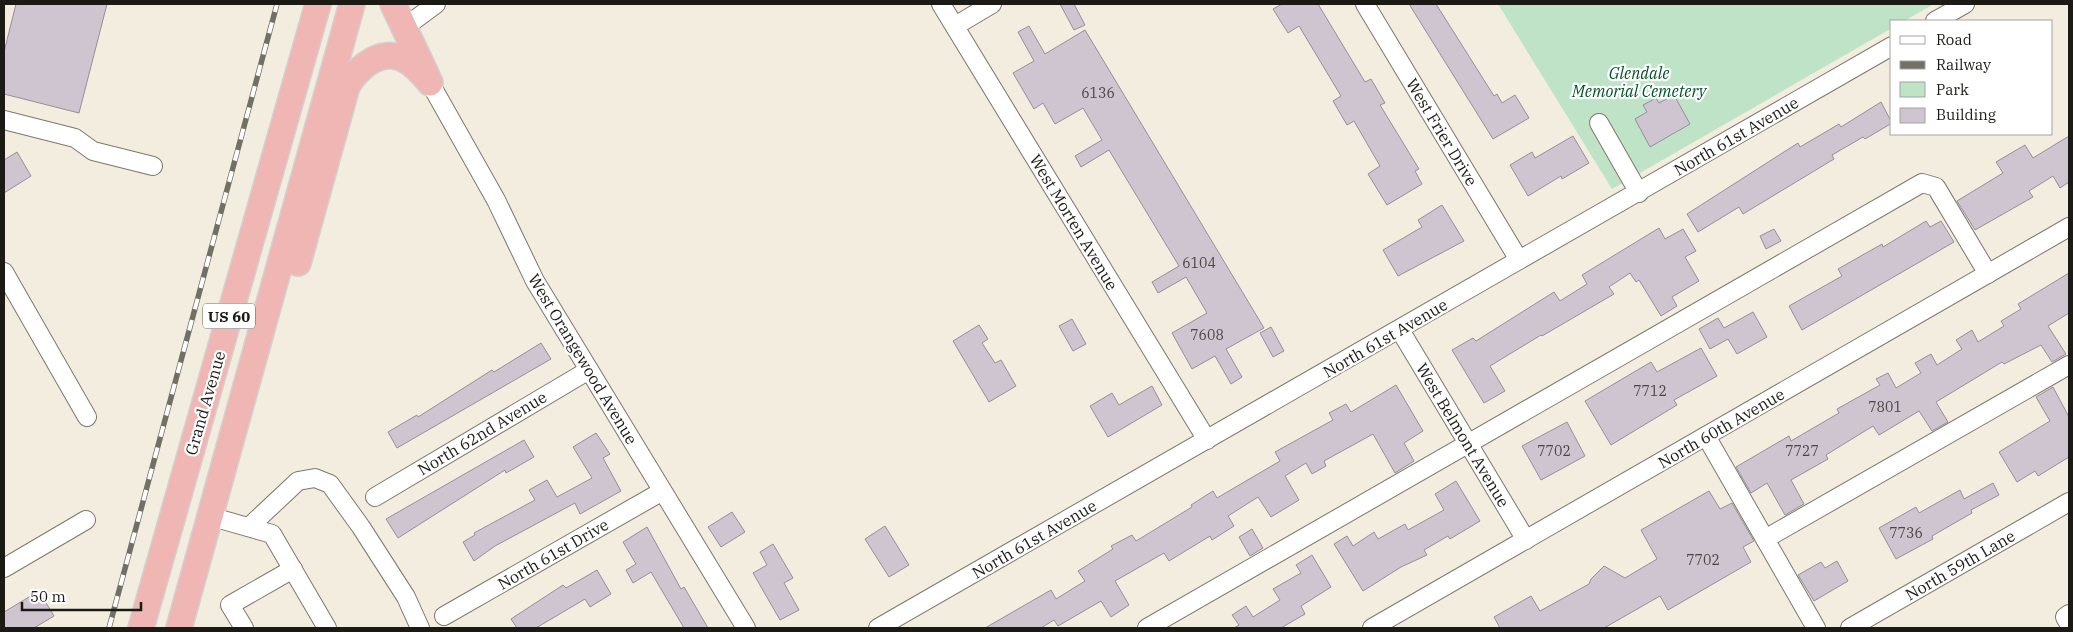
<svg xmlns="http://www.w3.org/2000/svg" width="2073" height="632" font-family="'IBM Plex Serif',serif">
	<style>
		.green { fill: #bee3c7 }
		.building { fill: #cfc5d1; stroke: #978e99 }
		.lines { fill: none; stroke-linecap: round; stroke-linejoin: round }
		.minor-casing { stroke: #7e786c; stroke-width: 20 }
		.highway-casing { stroke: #d2d1d0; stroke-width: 28 }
		.minor { stroke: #fff; stroke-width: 18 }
		.highway { stroke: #efb6b3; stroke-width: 25 }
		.rail-casing { stroke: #726f66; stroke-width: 5.5 }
		.rail { stroke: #fff; stroke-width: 4; stroke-dasharray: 11; stroke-linecap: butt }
		.labels { text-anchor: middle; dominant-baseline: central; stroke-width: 4.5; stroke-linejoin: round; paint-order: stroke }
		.number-label { font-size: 14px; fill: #494544 }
		.shield { fill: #fff; stroke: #605f5b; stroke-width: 1 }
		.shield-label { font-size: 15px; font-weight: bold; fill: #1c1a15 }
		.park-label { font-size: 16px; font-style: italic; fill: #005328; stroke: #fff }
		.street-label { font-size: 16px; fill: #1c1a15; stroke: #fff }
	</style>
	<rect width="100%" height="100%" fill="#f3eddf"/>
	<!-- green -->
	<path class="green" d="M1498 4H1934L1904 21H1892V28L1612 189Z"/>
	<!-- building -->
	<g class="building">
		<path d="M16 4H107L79 113 4 94V52Z"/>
		<path d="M1060 4H1074L1085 25 1074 30Z"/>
		<path d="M1282 4H1318L1365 82 1371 79 1385 103 1380 105 1419 169 1415 171 1422 184 1387 205 1368 174 1380 166 1354 121 1347 125 1333 101 1341 96 1299 26 1288 33 1273 9Z"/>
		<path d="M1409 4H1436L1494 96 1497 94 1502 103 1515 95 1529 118 1493 139Z"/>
		<path d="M1029 26 1045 54 1085 30 1264 328 1226 349 1242 377 1231 384 1215 356 1192 369 1172 333 1207 313 1186 277 1158 293 1152 282 1179 266 1109 150 1081 167 1075 156 1102 140 1083 108 1055 124 1043 103 1034 109 1013 73 1034 61 1018 32Z"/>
		<path d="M1674 95 1690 124 1650 147 1635 119 1647 112 1643 105 1656 98 1659 103Z"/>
		<path d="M1881 102 1892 123 1865 139 1863 137 1832 155 1834 159 1743 214 1739 207 1698 232 1687 214 1798 143 1800 147 1839 124 1841 127Z"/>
		<path d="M1573 136 1589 163 1562 179 1561 176 1528 196 1510 165 1532 152 1535 158Z"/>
		<path d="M2069 136V182L2060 188 2053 176 2029 191 2033 197 1975 230 1957 201 2003 173 1996 162 2025 145 2033 158Z"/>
		<path d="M17 152 31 176 4 193V160Z"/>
		<path d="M1442 205 1464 241 1398 276 1383 250 1422 227 1418 220Z"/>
		<path d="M1926 221 1930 227 1941 221 1954 242 1802 330 1789 306 1842 276 1838 269 1882 244 1883 247Z"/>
		<path d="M1659 228 1665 239 1683 229 1696 251 1685 257 1699 281 1672 297 1677 306 1661 316 1639 280 1636 282 1630 273 1609 287 1614 294 1542 336 1541 335 1490 366 1505 391 1484 403 1452 350 1473 338 1476 341 1554 292 1560 301 1587 284 1582 275Z"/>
		<path d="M1774 229 1781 241 1766 249 1760 236Z"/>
		<path d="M2069 273V313L2048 326 2066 354 2052 362 2041 345 2004 364 2002 362 1936 402 1948 422 1932 431 1919 411 1879 435 1873 426 1826 455 1828 459 1791 480 1804 504 1785 515 1767 483 1751 493 1736 467 1789 436 1791 441 1839 413 1837 409 1880 385 1876 379 1888 373 1896 388 1921 373 1915 363 1931 354 1937 365 1962 349 1956 340 1972 330 1978 342 2004 326 2001 321 2021 309 2018 304Z"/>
		<path d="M1753 312 1767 337 1737 354 1728 339 1710 349 1699 329 1718 318 1724 328Z"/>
		<path d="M1072 319 1086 344 1073 351 1059 326Z"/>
		<path d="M979 325 988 339 982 343 995 363 1001 360 1016 386 989 402 953 341Z"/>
		<path d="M1271 327 1284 351 1273 357 1260 333Z"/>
		<path d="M541 343 551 359 397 448 388 432 417 415 418 417 492 370 494 372Z"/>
		<path d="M1701 348 1717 376 1674 400 1677 405 1611 445 1585 401 1651 362 1657 372Z"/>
		<path d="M1396 385 1423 431 1404 443 1414 461 1395 473 1373 434 1324 461 1326 466 1312 474 1306 463 1285 476 1299 500 1271 517 1258 497 1228 516 1234 526 1212 540 1210 536 1169 561 1164 553 1115 581 1129 605 1111 617 1101 601 1058 626 1054 620 1041 628H985L1051 590 1056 599 1085 581 1078 571 1113 549 1111 546 1132 535 1136 541 1192 507 1191 505 1213 491 1217 498 1280 461 1275 452 1333 420 1329 413 1346 404 1351 412Z"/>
		<path d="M1152 386 1162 405 1108 437 1090 406 1112 393 1119 405Z"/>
		<path d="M2053 387 2069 417V457L2038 476 2035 471 2017 482 1999 452 2050 421 2036 397Z"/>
		<path d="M1567 422 1585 456 1541 480 1522 446Z"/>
		<path d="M596 433 610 454 603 458 621 491 580 514 575 503 495 546 474 561 463 542 475 535 474 533 535 500 529 490 547 480 557 497 592 478 573 447Z"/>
		<path d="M524 440 534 457 506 473 505 470 398 538 386 519Z"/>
		<path d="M1456 481 1480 521 1450 539 1448 536 1424 550 1427 555 1401 567 1363 591 1334 544 1347 536 1353 546 1374 532 1378 539 1405 524 1408 530 1444 510 1435 494Z"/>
		<path d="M1993 483 1999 495 1971 510 1972 513 1932 536 1933 539 1896 559 1879 528 1916 507 1919 513 1960 490 1964 499Z"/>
		<path d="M1709 491 1720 509 1732 503 1754 541 1743 547 1751 562 1668 610 1660 596 1604 628H1500L1494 617 1531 596 1540 611 1589 584 1591 579 1604 566 1625 578 1657 559 1641 530Z"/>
		<path d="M732 512 745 532 721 547 708 527Z"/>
		<path d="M885 526 909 565 889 577 865 539Z"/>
		<path d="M647 527 681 589 684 587 708 628H684L651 572 633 583 626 570 636 564 623 542Z"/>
		<path d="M1252 529 1263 548 1250 556 1239 537Z"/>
		<path d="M773 544 793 578 784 583 799 610 780 620 753 573 767 565 760 552Z"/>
		<path d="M1312 555 1331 587 1301 606 1305 614 1281 628H1234L1239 625 1232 615 1246 606 1253 617 1280 600 1273 589 1301 573 1296 565Z"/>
		<path d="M1837 561 1848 581 1814 601 1798 575 1821 562 1825 568Z"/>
		<path d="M597 570 611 594 590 607 585 599 536 628H517L511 619 563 585 566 588Z"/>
		<path d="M39 591 54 616 34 628H4V612Z"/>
	</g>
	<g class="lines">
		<!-- minor casing -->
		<g class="minor-casing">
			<g id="minor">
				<path d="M941 4 1207 440"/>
				<path d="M1365 4 1519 260"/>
				<path d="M1935 21 1965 4"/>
				<path d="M955 26 992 4"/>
				<path d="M405 27 436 4"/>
				<path d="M430 83 496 200 535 281 746 628"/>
				<path d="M4 120 75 138 93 151 153 166"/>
				<path d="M1599 123 1639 193"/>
				<path d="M4 272 87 417"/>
				<path d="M1400 330 1526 540"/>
				<path d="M1706 436 1816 628"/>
				<path d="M375 497 589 370"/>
				<path d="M209 516 272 534 327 628"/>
				<path d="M249 527 298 481 315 478 330 484 361 527 406 597 420 628"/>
				<path d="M1765 539 2069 365"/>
				<path d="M4 568 86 520"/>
				<path d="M2069 614 2065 617 2069 624"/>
				<path d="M444 616 661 492"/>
				<path d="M244 628 230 605 293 569"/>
				<path d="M878 628 1892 46"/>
				<path d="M1147 628 1922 183 1936 187 1988 274"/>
				<path d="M1372 628 2069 227"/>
				<path d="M1850 628 2069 502"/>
			</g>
		</g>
		<!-- highway casing -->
		<g class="highway-casing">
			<g id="highway">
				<path d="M393 4 427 76"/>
				<path d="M298 263 347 86C359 66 383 46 407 61 416 66 423 75 430 83"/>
				<path d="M141 628 318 4"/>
				<path d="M179 628 352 4"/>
			</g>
		</g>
		<!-- minor -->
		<use href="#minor" class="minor"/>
		<!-- highway -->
		<use href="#highway" class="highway"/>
		<!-- rail casing -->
		<g class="rail-casing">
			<path id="rail" d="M109 628 277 4"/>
		</g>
		<!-- rail -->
		<use href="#rail" class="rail"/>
	</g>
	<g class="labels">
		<!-- number labels -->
		<g class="number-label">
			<text x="1098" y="93">6136</text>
			<text x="1199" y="263">6104</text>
			<text x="1207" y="335">7608</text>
			<text x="1650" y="391">7712</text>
			<text x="1885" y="407">7801</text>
			<text x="1554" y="451">7702</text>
			<text x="1802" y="451">7727</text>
			<text x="1906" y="533">7736</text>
			<text x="1703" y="560">7702</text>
		</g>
		<!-- shield labels -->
		<rect class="shield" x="203" y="303.5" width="52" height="25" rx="4"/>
		<g class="shield-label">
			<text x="229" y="316">US 60</text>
		</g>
		<!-- park labels -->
		<g class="park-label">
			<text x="1639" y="73">Glendale<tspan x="1639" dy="18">Memorial Cemetery</tspan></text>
		</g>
		<!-- street labels -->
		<g class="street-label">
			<text transform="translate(1442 132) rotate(59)">West Frier Drive</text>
			<text transform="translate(1736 136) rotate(-30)">North 61st Avenue</text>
			<text transform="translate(1074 222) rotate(59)">West Morten Avenue</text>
			<text transform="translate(1385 338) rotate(-30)">North 61st Avenue</text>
			<text transform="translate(583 359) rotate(59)">West Orangewood Avenue</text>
			<text transform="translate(205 403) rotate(-74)">Grand Avenue</text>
			<text transform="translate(1721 428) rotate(-30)">North 60th Avenue</text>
			<text transform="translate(482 433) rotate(-31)">North 62nd Avenue</text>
			<text transform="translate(1463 435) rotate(59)">West Belmont Avenue</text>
			<text transform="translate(1034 539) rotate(-30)">North 61st Avenue</text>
			<text transform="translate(553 554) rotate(-30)">North 61st Drive</text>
			<text transform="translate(1960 565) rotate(-30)">North 59th Lane</text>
		</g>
	</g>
	<!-- border -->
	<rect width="2073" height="632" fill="none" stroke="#1c1a15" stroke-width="10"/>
	<!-- legend -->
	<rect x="1890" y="20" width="162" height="115" fill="#ffffff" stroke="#a4a3a1"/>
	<rect x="1900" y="36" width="25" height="8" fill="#ffffff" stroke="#a4a3a1"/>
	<text x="1936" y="45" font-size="15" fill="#1c1a15">Road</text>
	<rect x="1900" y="61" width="25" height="8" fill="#726f66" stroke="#a4a3a1"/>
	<text x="1936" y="70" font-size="15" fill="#1c1a15">Railway</text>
	<rect x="1900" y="82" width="25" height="15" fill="#bee3c7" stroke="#a4a3a1"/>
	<text x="1936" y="95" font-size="15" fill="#1c1a15">Park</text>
	<rect x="1900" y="108" width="25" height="15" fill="#cfc5d1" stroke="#a4a3a1"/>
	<text x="1936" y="120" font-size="15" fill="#1c1a15">Building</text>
	<!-- scale -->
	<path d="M22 602v8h119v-8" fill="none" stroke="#1c1a15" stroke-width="2.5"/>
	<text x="30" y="602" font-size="15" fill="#1c1a15" stroke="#ffffff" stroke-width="4" paint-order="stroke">50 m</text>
</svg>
